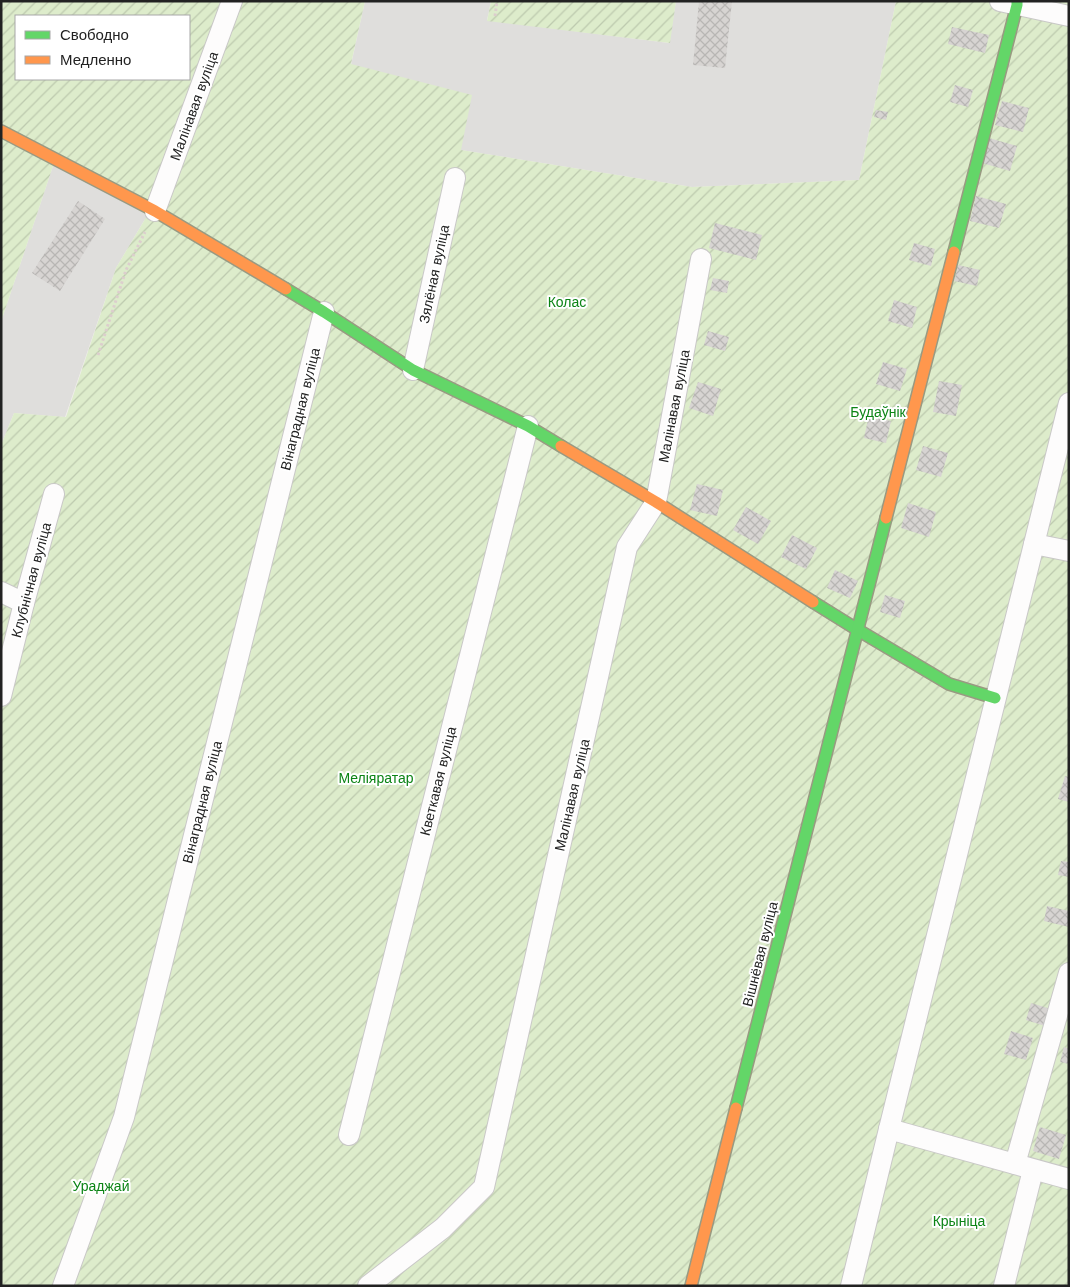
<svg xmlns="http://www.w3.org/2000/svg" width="1070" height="1287" font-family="'Work Sans',sans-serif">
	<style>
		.residential { fill: #dfdedc }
		.garden { fill: url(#garden-furrows); fill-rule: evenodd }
		.building { fill: url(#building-cross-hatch) }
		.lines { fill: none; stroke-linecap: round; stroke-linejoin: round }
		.street-casing { stroke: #c9c8c7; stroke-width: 22 }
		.fast-casing { stroke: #999a82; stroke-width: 14 }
		.slow-casing { stroke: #999a82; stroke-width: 14 }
		.path { stroke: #dccecd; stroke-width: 3; stroke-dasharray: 2.5 2.5; stroke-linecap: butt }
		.street { stroke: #fdfcfc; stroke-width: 20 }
		.fast { stroke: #63d668; stroke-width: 11 }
		.slow { stroke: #ff974d; stroke-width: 11 }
		.labels { text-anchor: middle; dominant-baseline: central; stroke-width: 4; stroke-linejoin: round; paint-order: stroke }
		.street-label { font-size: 14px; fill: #222; stroke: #fff }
		.park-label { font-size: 14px; fill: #0c8416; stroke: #fff }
	</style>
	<defs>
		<pattern id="garden-furrows" width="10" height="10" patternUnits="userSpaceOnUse" patternTransform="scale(1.25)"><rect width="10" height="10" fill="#ddeccb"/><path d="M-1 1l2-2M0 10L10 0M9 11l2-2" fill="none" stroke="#bdcaae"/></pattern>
		<pattern id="building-cross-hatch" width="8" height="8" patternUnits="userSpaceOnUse" patternTransform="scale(1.25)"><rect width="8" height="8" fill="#d7d4d2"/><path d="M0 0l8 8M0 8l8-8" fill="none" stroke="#b8b6b4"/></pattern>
	</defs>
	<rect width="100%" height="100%" fill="#f0eeeb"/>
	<!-- residential -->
	<g class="residential">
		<path d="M365 1H491L487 20 669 43 676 1H896L859 180 692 187 461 150 351 65Z"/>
		<path d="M55 160 148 214 116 268 65 417 14 413 1 445V322Z"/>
	</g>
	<!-- garden -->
	<g class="garden">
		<path d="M1 1H365L351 64 472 95 461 150 692 187 859 180 896 1H1069V1286H1V445L14 413 66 417 116 268 148 214 55 160 1 322ZM16 16H189V79H16Z"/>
		<path d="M491 1H676L670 43 487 21Z"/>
	</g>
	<!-- building -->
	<g class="building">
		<path d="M699 1H732L725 68 693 65Z"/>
		<path d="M952 27 989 35 985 53 948 44Z"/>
		<path d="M955 85 973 90 968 107 950 102Z"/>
		<path d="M1002 101 1029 108 1023 132 995 125Z"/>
		<path d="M876 110 888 112 886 120 874 117Z"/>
		<path d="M989 138 1017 146 1010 171 982 163Z"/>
		<path d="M976 196 1006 204 999 228 970 221Z"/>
		<path d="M78 201 105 219 60 291 32 273Z"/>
		<path d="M715 223 762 235 756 260 709 248Z"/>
		<path d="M914 243 935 249 931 266 909 260Z"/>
		<path d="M958 265 980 270 977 286 954 281Z"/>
		<path d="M713 278 729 281 727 293 710 290Z"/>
		<path d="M894 300 917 307 912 328 888 321Z"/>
		<path d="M708 331 729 337 725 351 704 345Z"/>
		<path d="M883 362 907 369 900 391 876 384Z"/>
		<path d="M939 381 962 385 956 416 933 412Z"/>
		<path d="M698 382 721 389 713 416 689 408Z"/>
		<path d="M869 415 891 421 886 443 864 438Z"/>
		<path d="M923 446 948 453 941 477 916 470Z"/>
		<path d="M697 484 723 490 717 516 690 510Z"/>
		<path d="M908 503 936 512 929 537 901 528Z"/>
		<path d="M746 507 771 521 758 544 733 530Z"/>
		<path d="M792 535 817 548 806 569 781 557Z"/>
		<path d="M835 570 858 581 850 598 827 588Z"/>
		<path d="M885 595 905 601 900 618 880 612Z"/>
		<path d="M1065 776 1069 777V802L1058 799Z"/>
		<path d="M1061 861 1069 862V877L1058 875Z"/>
		<path d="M1047 906 1069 911V927L1044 921Z"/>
		<path d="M1031 1003 1051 1009 1045 1026 1026 1020Z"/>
		<path d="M1011 1031 1033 1038 1026 1060 1004 1054Z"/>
		<path d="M1064 1047 1069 1049V1064L1060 1062Z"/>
		<path d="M1040 1127 1066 1135 1059 1159 1033 1151Z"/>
	</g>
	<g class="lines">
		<!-- street casing -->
		<g class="street-casing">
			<g id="street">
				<path d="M1000 1 1069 16"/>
				<path d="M155 211 232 1"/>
				<path d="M413 370 455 178"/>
				<path d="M1034 544 1069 551"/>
				<path d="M1 592 24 603"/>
				<path d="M1 696 24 603 54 494"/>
				<path d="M889 1129 1069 1179"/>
				<path d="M349 1135 528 426"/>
				<path d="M1015 1164 1069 973"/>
				<path d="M63 1286 124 1117 324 312"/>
				<path d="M368 1286 443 1228 484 1187 627 547 656 502 701 259"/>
				<path d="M851 1286 889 1129 1069 403"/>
				<path d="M1004 1286 1033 1170"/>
			</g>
		</g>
		<!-- fast casing -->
		<g class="fast-casing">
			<g id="fast">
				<path d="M954 252 1017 5V1"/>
				<path d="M286 289 324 312 413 370 528 426 561 446"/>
				<path d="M813 602 858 630 949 684 995 698"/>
				<path d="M736 1108 886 518"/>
			</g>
		</g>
		<!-- slow casing -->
		<g class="slow-casing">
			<g id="slow">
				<path d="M1 131 155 211 286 289"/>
				<path d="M561 446 656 502 813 602"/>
				<path d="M886 518 954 252"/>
				<path d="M691 1286 736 1108"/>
			</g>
		</g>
		<!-- path -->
		<g class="path">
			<path d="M495 16 497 1"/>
			<path d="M98 355 126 270 145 232"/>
		</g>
		<!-- street -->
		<use href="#street" class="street"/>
		<!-- fast -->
		<use href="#fast" class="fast"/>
		<!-- slow -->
		<use href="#slow" class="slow"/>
	</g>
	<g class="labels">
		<!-- street labels -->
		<g class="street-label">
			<text transform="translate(194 106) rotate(-70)">Малінавая вуліца</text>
			<text transform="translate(434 274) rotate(-78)">Зялёная вуліца</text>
			<text transform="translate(674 406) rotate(-79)">Малінавая вуліца</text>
			<text transform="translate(300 409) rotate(-76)">Вінаградная вуліца</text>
			<text transform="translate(31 580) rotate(-75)">Клубнічная вуліца</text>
			<text transform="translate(438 781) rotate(-76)">Кветкавая вуліца</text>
			<text transform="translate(572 795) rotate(-77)">Малінавая вуліца</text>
			<text transform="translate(202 802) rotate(-76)">Вінаградная вуліца</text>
			<text transform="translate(760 954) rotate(-76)">Вішнёвая вуліца</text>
		</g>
		<!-- park labels -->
		<g class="park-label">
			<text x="567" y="302">Колас</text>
			<text x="878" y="412">Будаўнік</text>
			<text x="376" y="778">Меліяратар</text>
			<text x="101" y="1186">Ураджай</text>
			<text x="959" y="1221">Крыніца</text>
		</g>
	</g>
	<!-- border -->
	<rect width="1070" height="1287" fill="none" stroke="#222222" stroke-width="5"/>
	<!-- legend -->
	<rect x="15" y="15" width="175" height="65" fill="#ffffff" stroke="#a7a7a7"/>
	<rect x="25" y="31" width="25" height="8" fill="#63d668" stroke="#a7a7a7"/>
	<text x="60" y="40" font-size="15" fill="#222222">Свободно</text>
	<rect x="25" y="56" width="25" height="8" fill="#ff974d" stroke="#a7a7a7"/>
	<text x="60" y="65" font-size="15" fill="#222222">Медленно</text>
</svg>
